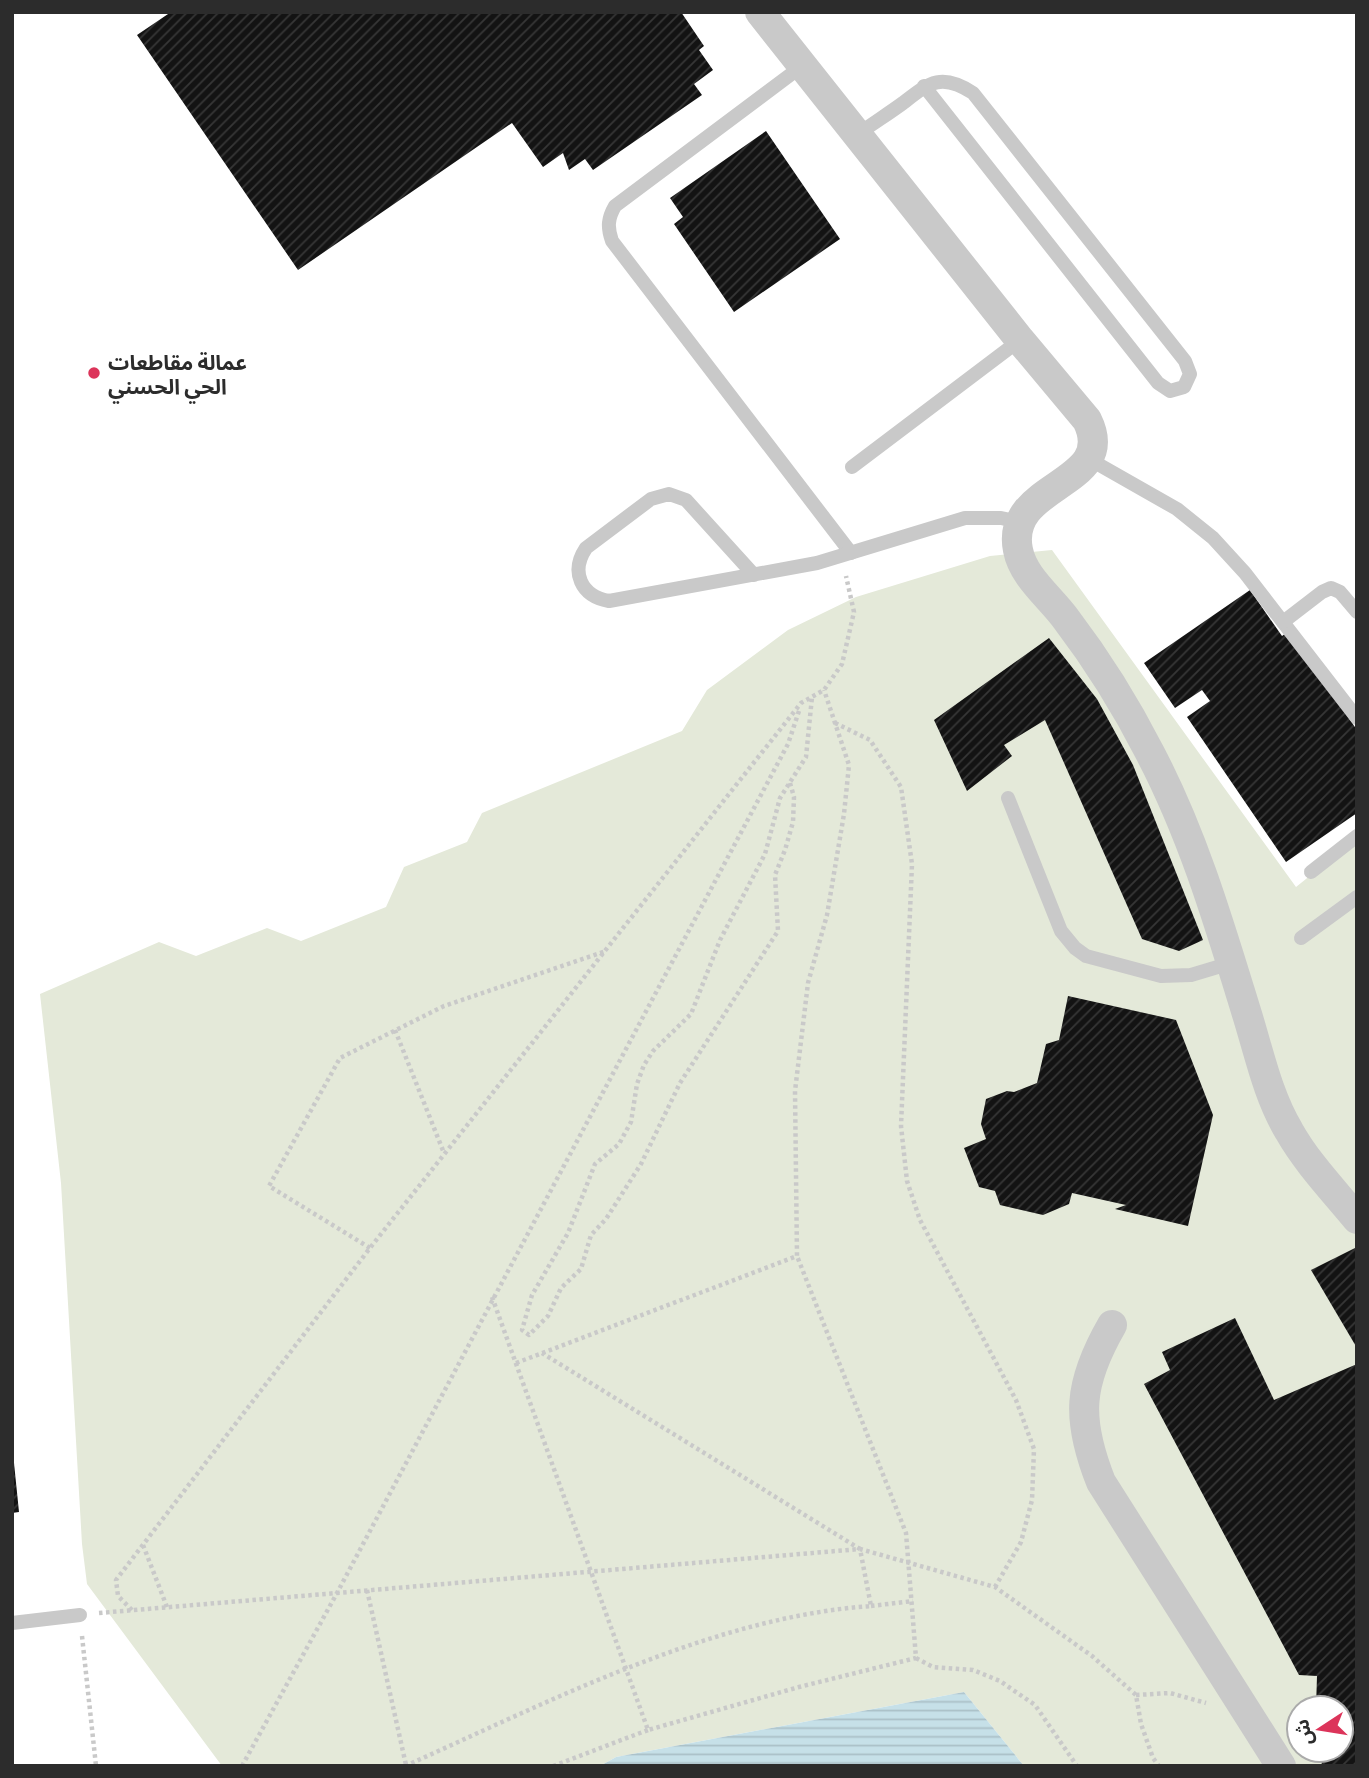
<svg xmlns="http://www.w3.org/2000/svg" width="1369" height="1778" font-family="Barlow,'Noto Sans Arabic',sans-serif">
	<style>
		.green { fill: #e4e9d9; fill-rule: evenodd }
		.water { fill: url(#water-rules) }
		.building { fill: url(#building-hatch) }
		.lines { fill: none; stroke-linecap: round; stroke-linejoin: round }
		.path { stroke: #c9c9c9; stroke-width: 4.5; stroke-dasharray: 3.5 3.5; stroke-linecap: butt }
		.lane { stroke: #c9c9c9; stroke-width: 14 }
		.street { stroke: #c9c9c9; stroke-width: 30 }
		.poi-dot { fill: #dc345a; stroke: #fff; stroke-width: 2.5 }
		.labels { text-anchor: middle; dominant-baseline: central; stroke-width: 7; stroke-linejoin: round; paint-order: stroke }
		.poi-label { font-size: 21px; font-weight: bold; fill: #2c2c2c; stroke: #fff; text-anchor: start }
	</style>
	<defs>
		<pattern id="water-rules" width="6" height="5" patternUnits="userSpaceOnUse" patternTransform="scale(1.75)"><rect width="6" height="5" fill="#c6e0e8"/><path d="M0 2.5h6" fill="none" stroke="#aac0c7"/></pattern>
		<pattern id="building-hatch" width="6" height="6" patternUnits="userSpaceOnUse" patternTransform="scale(1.75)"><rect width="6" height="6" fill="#131313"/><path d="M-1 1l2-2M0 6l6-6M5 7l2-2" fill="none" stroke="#363636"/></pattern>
	</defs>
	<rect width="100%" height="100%" fill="#fff"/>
	<!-- green -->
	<path class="green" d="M1052 550 1296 887 1357 838V1766H1024L964 1692 616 1757 600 1766H222L87 1584 82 1544 61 1183 40 994 159 942 196 956 267 928 301 941 386 907 404 867 467 842 482 813 682 731 707 690 788 630 856 597 990 556ZM1299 1708H1341V1750H1299Z"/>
	<!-- water -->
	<path class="water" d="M964 1692 1024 1766H600L616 1757Z"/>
	<!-- building -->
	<g class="building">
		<path d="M171 12H681L704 46 699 50 713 70 694 84 702 95 593 170 585 159 569 170 563 153 543 167 512 123 298 270 137 35Z"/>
		<path d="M766 131 840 239 734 312 674 224 683 217 670 198Z"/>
		<path d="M1250 590 1282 636 1289 631 1357 730V813L1286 862 1187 717 1210 701 1202 690 1175 708 1144 663Z"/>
		<path d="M1049 638 1097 699 1133 765 1203 940 1179 951 1142 939 1045 720 1004 745 1012 756 967 791 934 720Z"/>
		<path d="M1068 996 1176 1020 1213 1115 1188 1226 1115 1209 1126 1205 1072 1193 1069 1204 1043 1215 1000 1205 995 1191 979 1187 964 1148 986 1139 981 1124 986 1099 1007 1091 1014 1092 1037 1083 1046 1044 1059 1040Z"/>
		<path d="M1357 1247V1348L1311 1270Z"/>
		<path d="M1235 1318 1274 1400 1357 1364V1766H1322L1320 1750H1341V1708H1316L1317 1676 1299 1675 1144 1384 1170 1370 1162 1352Z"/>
		<path d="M12 1463H14L19 1512 12 1513Z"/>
	</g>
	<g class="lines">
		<!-- path -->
		<g class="path">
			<path d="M835 723 870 740 901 787 912 864 901 1126 907 1181 920 1220 1016 1400 1034 1449 1032 1500 1021 1542 995 1587"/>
			<path d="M790 783 794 797 793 822 785 850 775 875 778 931 680 1083 641 1164 606 1219 591 1235 581 1269 561 1288 548 1316 529 1335 522 1330 532 1295 568 1233 595 1164 619 1144 631 1122 637 1084 644 1065 653 1051 691 1014 720 940 765 854 780 798 806 757 812 697"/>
			<path d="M395 1030 444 1153"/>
			<path d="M370 1248 269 1186 340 1058 444 1006 606 951"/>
			<path d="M492 1297 648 1730 799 1687 916 1658 906 1533 797 1256"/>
			<path d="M516 1363 797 1256 795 1091 808 983 827 915 844 814 849 765 824 690"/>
			<path d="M143 1545 167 1607"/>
			<path d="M367 1590 406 1765"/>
			<path d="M871 1606 913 1601"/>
			<path d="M132 1610 118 1596 116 1580 370 1248 801 703 824 690 842 664 854 612 846 576"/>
			<path d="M99 1613 860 1549 995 1587 1092 1656 1136 1695 1141 1724 1153 1758 1159 1766"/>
			<path d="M82 1636 96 1766"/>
			<path d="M916 1658 933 1667 973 1670 1000 1681 1035 1705 1077 1766"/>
			<path d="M1136 1695 1170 1693 1206 1703"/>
			<path d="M242 1766 337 1593 788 744 800 708"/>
			<path d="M405 1766C549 1702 712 1617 871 1606L860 1549 542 1353"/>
			<path d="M553 1766 648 1730"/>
		</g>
		<!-- lane -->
		<g class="lane">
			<path d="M802 66 615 206C608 218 607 227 612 241L851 553"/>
			<path d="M857 135C872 124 888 114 903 103 929 83 941 72 973 93L1185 361 1190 374 1184 387 1170 391 1158 383 924 86"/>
			<path d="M1089 459 1177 509 1213 538 1245 573 1357 718"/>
			<path d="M852 467 1020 340"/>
			<path d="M754 575 686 500 669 494 651 499 586 548C570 572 581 596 609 601L817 563 965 518H1001L1019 522"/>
			<path d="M1283 622 1322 592 1331 588 1340 592 1357 612"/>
			<path d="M1008 798 1061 931 1075 948 1086 956 1161 976 1191 975 1231 963"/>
			<path d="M1311 872 1357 836"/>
			<path d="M1301 938 1357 897"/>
			<path d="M12 1623 80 1615"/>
		</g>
		<!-- street -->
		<g class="street">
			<path d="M760 12 1020 340 1087 420C1120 486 1004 482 1018 550 1023 577 1050 597 1066 619 1098 661 1126 706 1150 753 1193 835 1219 923 1246 1011 1259 1052 1267 1094 1289 1131 1307 1163 1334 1191 1357 1219"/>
			<path d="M1112 1325C1078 1384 1076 1419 1101 1482L1281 1766"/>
		</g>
	</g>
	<!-- markers -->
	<circle class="poi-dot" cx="94" cy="373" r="7"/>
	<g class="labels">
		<!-- poi labels -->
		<g class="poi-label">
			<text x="108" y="361">عمالة مقاطعات<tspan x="108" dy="24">الحي الحسني</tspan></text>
		</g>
	</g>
	<!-- border -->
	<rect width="1369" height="1778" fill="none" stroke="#2c2c2c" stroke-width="28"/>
	<!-- north arrow -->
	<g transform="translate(1320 1729) rotate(258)"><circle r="33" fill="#ffffff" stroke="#ababab" stroke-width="2"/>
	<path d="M0-5L12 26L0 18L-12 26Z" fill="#dc345a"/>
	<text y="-10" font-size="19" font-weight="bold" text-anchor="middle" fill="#2c2c2c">ش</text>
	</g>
</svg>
